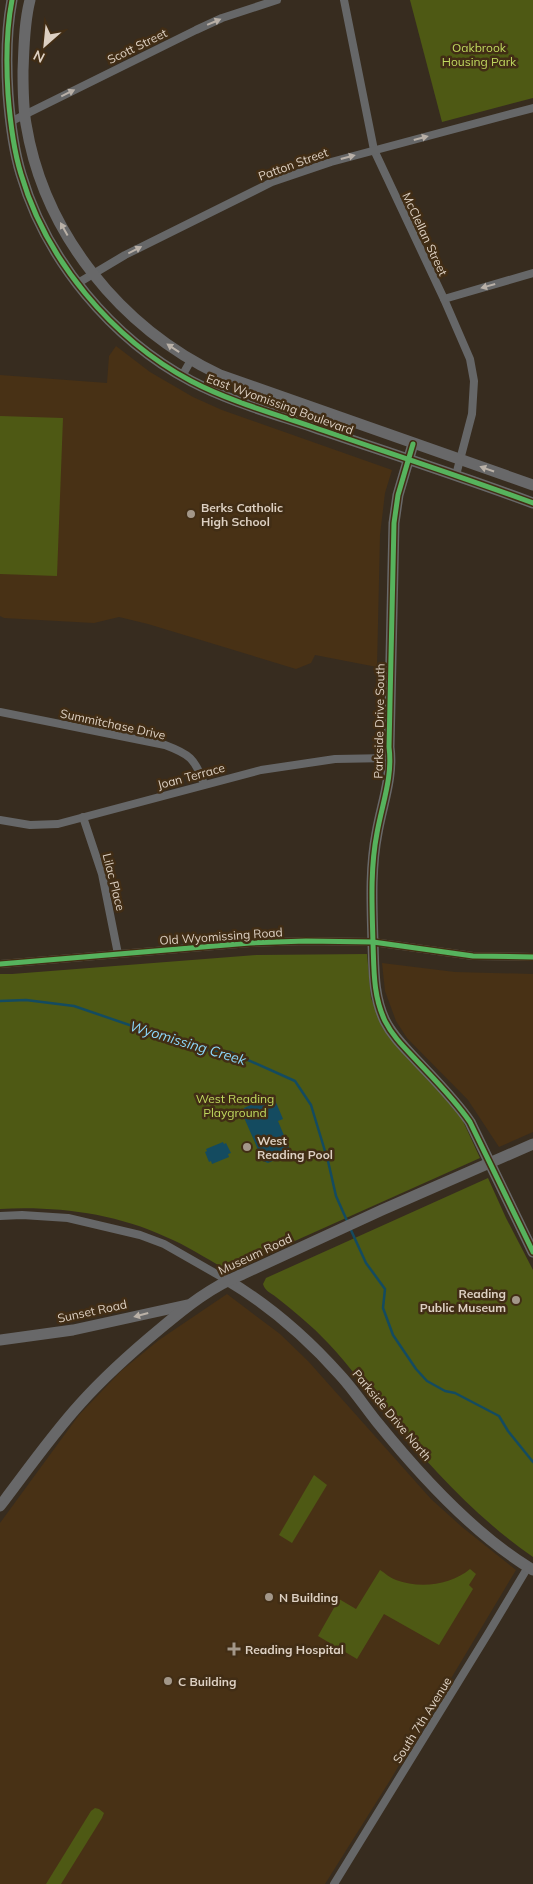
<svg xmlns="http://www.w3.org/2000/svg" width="533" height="1884" font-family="Mulish,sans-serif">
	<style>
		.built { fill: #483115 }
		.green { fill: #4e5914 }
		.water { fill: #144b60 }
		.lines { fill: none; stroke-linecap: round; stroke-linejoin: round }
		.stream { stroke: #144b60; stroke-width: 2.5 }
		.street { stroke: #666768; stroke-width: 8 }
		.secondary { stroke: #686869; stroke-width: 11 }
		.cycleway-casing { stroke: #412d15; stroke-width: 8 }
		.cycleway { stroke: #56b35d; stroke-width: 5 }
		.oneway { fill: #b9b0a7 }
		.oneway2 { fill: #bab1a7 }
		.poi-dot { fill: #a39789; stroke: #412d15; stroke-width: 2 }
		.labels { text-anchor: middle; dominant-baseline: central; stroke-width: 5; stroke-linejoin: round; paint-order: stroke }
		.street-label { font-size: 12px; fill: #ddd0c2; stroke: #412d15 }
		.park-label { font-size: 12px; fill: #c0d95f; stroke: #412d15 }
		.poi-label { font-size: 12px; font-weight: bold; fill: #ddd0c2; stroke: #412d15; text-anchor: start }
		.water-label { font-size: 14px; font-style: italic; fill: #8cd7fb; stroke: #412d15 }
	</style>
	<rect width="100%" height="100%" fill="#372c1f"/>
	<!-- built -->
	<g class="built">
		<path d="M116 346 150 372 193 397 222 410 392 470 385 493 380 535 377 667 315 655 311 663 296 669 148 624 119 617 94 623 4 618 0 616V375L107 383 109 356Z"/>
		<path d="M382 963 455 972 533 974V1132L499 1147 468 1100 407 1038 396 1021 385 991Z"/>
		<path d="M227 1294 280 1334 308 1361 431 1499 462 1527 516 1570 389 1782 325 1884H0V1523L79 1415 121 1371 159 1340Z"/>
	</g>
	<!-- green -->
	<g class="green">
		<path d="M410 0H533V98L442 122Z"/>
		<path d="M0 416 63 418 57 576 0 574Z"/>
		<path d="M367 954 371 998 382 1026 398 1048 457 1108 480 1158 232 1269 224 1268C205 1258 186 1245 166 1237 114 1213 56 1206 0 1209V974H12L256 955Z"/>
		<path d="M488 1178 506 1218 533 1270V1557C478 1519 431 1468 388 1416 368 1392 350 1366 328 1343 312 1326 294 1311 276 1297 271 1293 265 1291 263 1284L266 1278Z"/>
		<path d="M314 1475 327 1485 292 1543 279 1535Z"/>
		<path d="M470 1569 476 1574 469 1585 473 1589 439 1645 384 1614 357 1659 318 1636 339 1599 356 1609 380 1570C385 1573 390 1578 396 1580 420 1589 451 1585 470 1569Z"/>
		<path d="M95 1808 99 1809 104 1813 102 1818 61 1884H46L91 1811Z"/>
	</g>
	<!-- water -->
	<g class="water">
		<path d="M264 1099 270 1102 275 1100 283 1119 278 1121 290 1150 289 1154 268 1163 263 1161 242 1113 244 1108Z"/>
		<path d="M223 1142 224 1144 226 1143 231 1153 228 1154 229 1157 212 1164 211 1161 209 1162 205 1152 207 1151 206 1149Z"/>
	</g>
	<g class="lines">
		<!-- stream -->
		<g class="stream">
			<path d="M0 1001 26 1000 74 1006 179 1042 206 1050 230 1052 295 1081 311 1105 328 1161 336 1196 348 1223"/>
			<path d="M350 1228 366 1263 385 1289 383 1308 393 1335 416 1369 427 1381 445 1391 455 1393 499 1416 508 1431 533 1462"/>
		</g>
		<!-- street -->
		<g class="street">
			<path d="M344 0 374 150 444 299 470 359 474 381 472 414 456 475"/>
			<path d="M10 122 196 30 222 18 277 0"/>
			<path d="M78 283 125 255 272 182 331 162 533 108"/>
			<path d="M444 299 533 273"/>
			<path d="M182 376 191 360"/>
			<path d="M0 712 165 745C189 754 195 758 204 784"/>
			<path d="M83 817 102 874 118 954"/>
			<path d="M0 820 30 825 58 824 261 770 335 759 390 758"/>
			<path d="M0 964 250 943 306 941 373 942 473 956 533 957"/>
			<path d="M0 1216 22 1215 68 1218 140 1235 164 1244 227 1280"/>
			<path d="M334 1884 489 1632 528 1567"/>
		</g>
		<!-- secondary -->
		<g class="secondary">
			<path d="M12 0C6 31 6 62 8 94 10 120 13 148 21 174 46 260 112 339 191 381 229 401 272 413 313 427 386 452 460 476 533 503"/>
			<path d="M30 0C24 23 24 48 23 71 23 89 23 107 26 124 44 234 121 328 220 375L533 485"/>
			<path d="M413 444 398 495 394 523 389 747C393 777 382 804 377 833 370 869 372 906 373 943 374 969 373 996 385 1021 393 1037 406 1049 418 1062 436 1081 455 1100 470 1122L533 1252"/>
			<path d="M227 1280C269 1305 307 1338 340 1375 353 1389 365 1407 377 1422 419 1474 476 1536 533 1570"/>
			<path d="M0 1340 73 1330 187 1305"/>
			<path d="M0 1506C26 1472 51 1436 80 1404 105 1376 132 1352 161 1328 186 1307 212 1286 243 1274L382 1210 533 1144"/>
		</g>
		<!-- cycleway casing -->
		<g class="cycleway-casing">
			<g id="cycleway">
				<path d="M12 0C6 31 6 62 8 94 10 120 13 148 21 174 46 260 112 339 191 381 229 401 272 413 313 427 386 452 460 476 533 503"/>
				<path d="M413 444 398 495 394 523 389 747C393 777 382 804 377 833 370 869 372 906 373 943 374 969 373 996 385 1021 393 1037 406 1049 418 1062 436 1081 455 1100 470 1122L533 1252"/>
				<path d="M0 964 250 943 306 941 373 942 473 956 533 957"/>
			</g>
		</g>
		<!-- cycleway -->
		<use href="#cycleway" class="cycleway"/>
	</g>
	<!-- one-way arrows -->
	<defs><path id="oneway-solid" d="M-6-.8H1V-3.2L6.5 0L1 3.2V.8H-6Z" transform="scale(1.25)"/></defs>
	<g class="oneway">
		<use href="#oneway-solid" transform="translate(214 22) rotate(-23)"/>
		<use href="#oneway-solid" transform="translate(68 93) rotate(-26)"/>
		<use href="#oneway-solid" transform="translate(421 138) rotate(-15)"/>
		<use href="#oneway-solid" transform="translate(348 157) rotate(-15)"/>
		<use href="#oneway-solid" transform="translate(135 250) rotate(-27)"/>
		<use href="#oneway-solid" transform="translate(488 286) rotate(164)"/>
	</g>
	<g class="oneway2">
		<use href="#oneway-solid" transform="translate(64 229) rotate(-119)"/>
		<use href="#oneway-solid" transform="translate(173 348) rotate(-146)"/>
		<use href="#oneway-solid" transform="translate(487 469) rotate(-161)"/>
		<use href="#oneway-solid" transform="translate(141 1315) rotate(165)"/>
	</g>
	<!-- markers -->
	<g class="poi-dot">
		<circle cx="191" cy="514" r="5"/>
		<circle cx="247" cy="1147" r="5"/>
		<circle cx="516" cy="1300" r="5"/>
		<circle cx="269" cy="1597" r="5"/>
		<path d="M231.5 1641.5h5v5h5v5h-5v5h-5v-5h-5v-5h5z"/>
		<circle cx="168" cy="1681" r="5"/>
	</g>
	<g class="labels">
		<!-- street labels -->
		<g class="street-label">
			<text transform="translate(137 46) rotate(-26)">Scott Street</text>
			<text transform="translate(293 164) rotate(-20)">Patton Street</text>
			<text transform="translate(425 234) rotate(65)">McClellan Street</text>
			<text transform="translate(280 404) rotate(20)">East Wyomissing Boulevard</text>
			<text transform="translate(379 721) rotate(-89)">Parkside Drive South</text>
			<text transform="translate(113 724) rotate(12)">Summitchase Drive</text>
			<text transform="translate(191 776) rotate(-15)">Joan Terrace</text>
			<text transform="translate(114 882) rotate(76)">Lilac Place</text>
			<text transform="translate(221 936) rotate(-4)">Old Wyomissing Road</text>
			<text transform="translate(255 1254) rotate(-25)">Museum Road</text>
			<text transform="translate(92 1311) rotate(-12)">Sunset Road</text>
			<text transform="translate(392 1415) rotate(50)">Parkside Drive North</text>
			<text transform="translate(422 1720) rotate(-58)">South 7th Avenue</text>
		</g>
		<!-- park labels -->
		<g class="park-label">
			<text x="479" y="47">Oakbrook<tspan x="479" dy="14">Housing Park</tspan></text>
			<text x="235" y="1098">West Reading<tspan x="235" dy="14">Playground</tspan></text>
		</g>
		<!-- poi labels -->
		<g class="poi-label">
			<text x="201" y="507">Berks Catholic<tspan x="201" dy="14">High School</tspan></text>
			<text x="257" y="1140">West<tspan x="257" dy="14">Reading Pool</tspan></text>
			<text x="506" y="1293" text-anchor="end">Reading<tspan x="506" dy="14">Public Museum</tspan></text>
			<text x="279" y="1597">N Building</text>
			<text x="245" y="1649">Reading Hospital</text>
			<text x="178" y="1681">C Building</text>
		</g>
		<!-- water labels -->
		<g class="water-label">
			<text transform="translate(188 1043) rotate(17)">Wyomissing Creek</text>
		</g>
	</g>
	<!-- north arrow -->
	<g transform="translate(45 45) rotate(207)" stroke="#412d15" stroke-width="4" paint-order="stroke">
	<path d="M0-4L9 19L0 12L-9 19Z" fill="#ddd0c2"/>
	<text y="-8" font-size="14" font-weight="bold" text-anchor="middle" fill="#ddd0c2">N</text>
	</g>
</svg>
